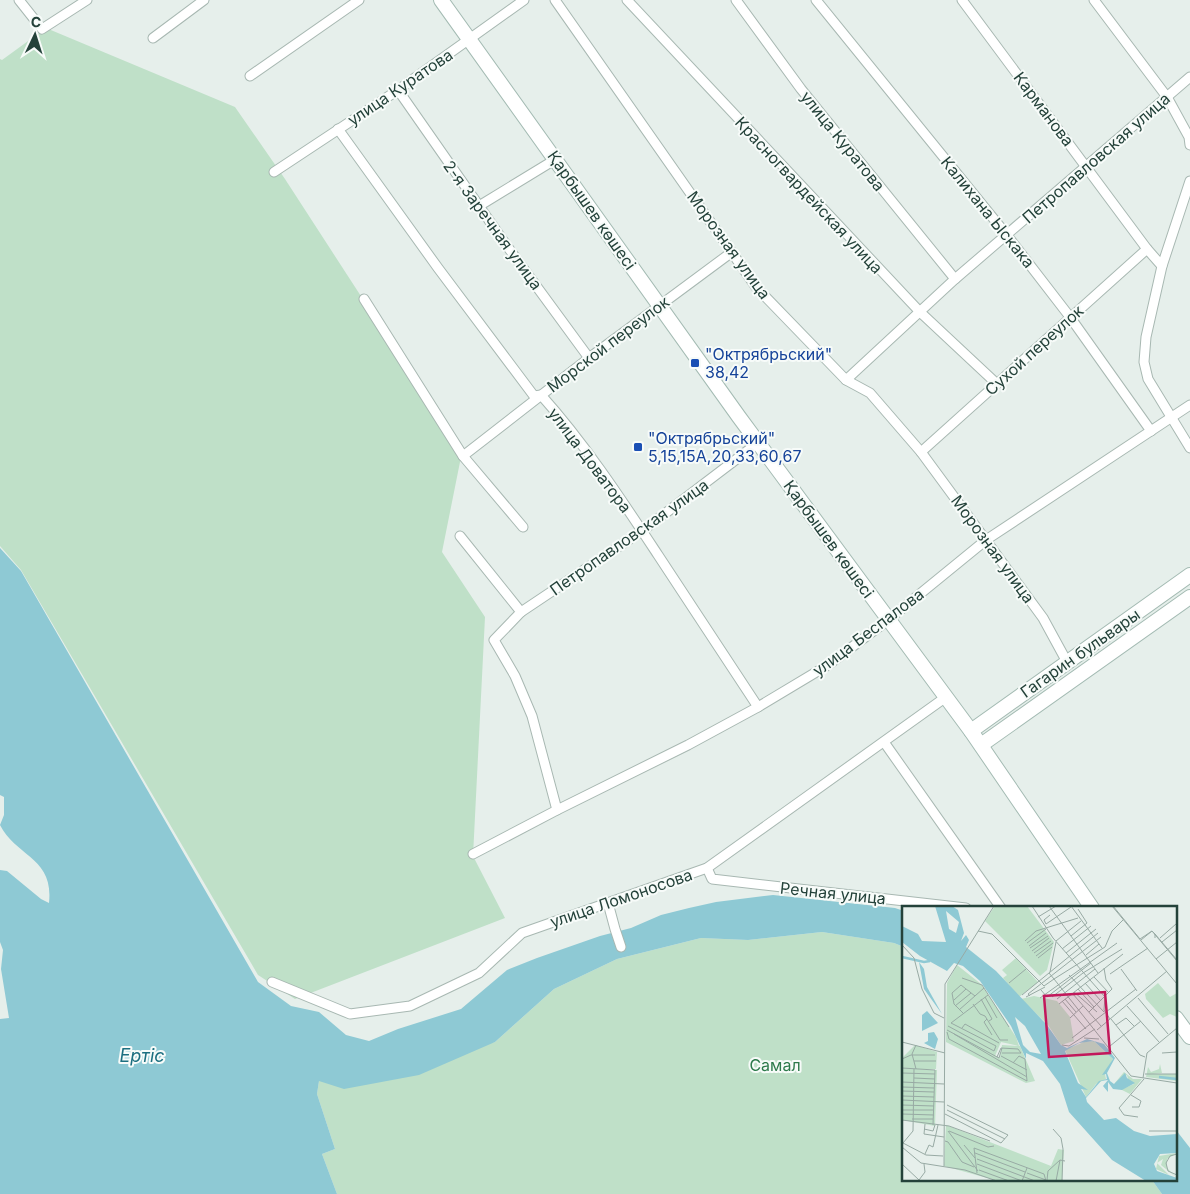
<svg xmlns="http://www.w3.org/2000/svg" width="1190" height="1194" font-family="Inter,sans-serif">
	<style>
		.green { fill: #bfe0c8 }
		.water { fill: #8ec9d4 }
		.lines { fill: none; stroke-linecap: round; stroke-linejoin: round }
		.minor-casing { stroke: #a8b8b2; stroke-width: 11 }
		.secondary-casing { stroke: #a4bbb3; stroke-width: 16 }
		.minor { stroke: #fff; stroke-width: 9 }
		.secondary { stroke: #fff; stroke-width: 14 }
		.transit-dot { fill: #1a4fb4; stroke: #f7fbf9; stroke-width: 2 }
		.labels { text-anchor: middle; dominant-baseline: central; stroke-width: 4; stroke-linejoin: round; paint-order: stroke }
		.street-label { font-size: 16px; fill: #24423a; stroke: #f7fbf9 }
		.transit-label { font-size: 16px; fill: #164399; stroke: #f7fbf9; text-anchor: start }
		.park-label { font-size: 16px; fill: #2d7a4b; stroke: #f7fbf9 }
		.water-label { font-size: 18px; font-style: italic; fill: #1c6f80; stroke: #f7fbf9 }
		.inset-river { fill: none; stroke: #8ec9d4; stroke-width: 2.5 }
		.inset-road { fill: none; stroke: #98aaa4; stroke-width: 1 }
		.view { fill: #c2185b; fill-opacity: 0.15; stroke: #c2185b; stroke-width: 2.5 }
		.inset-edge { fill: none; stroke: #24423a; stroke-width: 2.5 }
	</style>
	<rect width="100%" height="100%" fill="#e6efeb"/>
	<!-- green -->
	<g class="green">
		<path d="M46 28 235 107 285 179 462 452 442 552 485 617 473 856 505 918 295 999 258 975 21 570 0 546V59L2 60Z"/>
		<path d="M822 932 894 943 904 947V1180H1152L1162 1194H337L322 1154 335 1149 317 1094 319 1081 495 1042 554 989 617 959 701 938 748 940Z"/>
	</g>
	<!-- water -->
	<g class="water">
		<path d="M0 548 21 571 258 982 291 1006 319 1012 346 1035 369 1041 398 1029 461 1009 507 970 537 958 600 936 631 928 661 915 689 908 716 902 773 895 895 908 904 911V947L894 943 822 932 748 940 701 938 617 959 554 989 495 1042 419 1075 344 1089 319 1081 317 1094 335 1149 322 1154 337 1194H0V1019L9 1018 1 969 3 950 0 942V870L7 871 41 899 49 903C54 857 16 857 0 825L4 815V797L0 795Z"/>
		<path d="M1176 1130 1190 1148V1194H1162L1152 1180H1176Z"/>
	</g>
	<g class="lines">
		<!-- minor casing -->
		<g class="minor-casing">
			<g id="minor">
				<path d="M19 0 42 29 87 0"/>
				<path d="M555 0 756 287 846 380 870 393 921 452 1043 618 1067 662"/>
				<path d="M627 0 920 312 997 384"/>
				<path d="M736 0 801 89 955 279"/>
				<path d="M816 0 1006 234 1070 317 1151 431"/>
				<path d="M962 0 1147 249 1162 266"/>
				<path d="M1094 0 1167 97 1189 137 1190 145"/>
				<path d="M153 38 204 0"/>
				<path d="M250 76 359 0"/>
				<path d="M398 90 507 246 589 358"/>
				<path d="M338 129 438 268 534 396 541 395C585 444 621 499 658 555 691 606 725 656 758 707"/>
				<path d="M274 172 398 90 524 0"/>
				<path d="M1190 181 1162 266 1146 337 1144 362 1148 379 1190 448"/>
				<path d="M479 206 556 159"/>
				<path d="M364 299 463 456 523 527"/>
				<path d="M846 380 955 279 1190 77"/>
				<path d="M921 452 1147 249"/>
				<path d="M463 456 589 358 732 252"/>
				<path d="M460 536 521 612 494 640 515 676 532 716 557 810"/>
				<path d="M521 612 642 531 759 442"/>
				<path d="M884 742 1001 908"/>
				<path d="M473 854 557 810 688 745 758 707 828 665 888 620 986 540 1190 405"/>
				<path d="M707 868 712 879 966 908"/>
				<path d="M608 903 615 929 621 947"/>
				<path d="M272 982 350 1014 410 1006 479 973 522 933 707 868 946 697"/>
			</g>
		</g>
		<!-- secondary casing -->
		<g class="secondary-casing">
			<g id="secondary">
				<path d="M441 0 739 417 971 731 1092 908"/>
				<path d="M971 731 1190 575"/>
				<path d="M981 745 1190 597"/>
				<path d="M1176 1018 1190 1037"/>
			</g>
		</g>
		<!-- minor -->
		<use href="#minor" class="minor"/>
		<!-- secondary -->
		<use href="#secondary" class="secondary"/>
	</g>
	<!-- markers -->
	<g class="transit-dot">
		<rect x="690" y="358" width="10" height="10" rx="2.5"/>
		<rect x="633" y="442" width="10" height="10" rx="2.5"/>
	</g>
	<g class="labels">
		<!-- street labels -->
		<g class="street-label">
			<text transform="translate(400 87) rotate(-34)">улица Куратова</text>
			<text transform="translate(1044 109) rotate(53)">Карманова</text>
			<text transform="translate(843 141) rotate(51)">улица Куратова</text>
			<text transform="translate(1096 158) rotate(-41)">Петропавловская улица</text>
			<text transform="translate(809 195) rotate(47)">Красногвардейская улица</text>
			<text transform="translate(592 210) rotate(55)">Қарбышев көшесі</text>
			<text transform="translate(988 212) rotate(51)">Калихана Ыскака</text>
			<text transform="translate(493 225) rotate(54)">2-я Заречная улица</text>
			<text transform="translate(729 245) rotate(54)">Морозная улица</text>
			<text transform="translate(608 344) rotate(-37)">Морской переулок</text>
			<text transform="translate(1034 350) rotate(-42)">Сухой переулок</text>
			<text transform="translate(590 460) rotate(53)">улица Доватора</text>
			<text transform="translate(629 537) rotate(-35)">Петропавловская улица</text>
			<text transform="translate(829 539) rotate(54)">Қарбышев көшесі</text>
			<text transform="translate(993 549) rotate(54)">Морозная улица</text>
			<text transform="translate(868 632) rotate(-37)">улица Беспалова</text>
			<text transform="translate(1080 653) rotate(-35)">Гагарин бульвары</text>
			<text transform="translate(833 893) rotate(6)">Речная улица</text>
			<text transform="translate(621 898) rotate(-19)">улица Ломоносова</text>
		</g>
		<!-- transit labels -->
		<g class="transit-label">
			<text x="705" y="354">"Октрябрьский"<tspan x="705" dy="18">38,42</tspan></text>
			<text x="648" y="438">"Октрябрьский"<tspan x="648" dy="18">5,15,15А,20,33,60,67</tspan></text>
		</g>
		<!-- park labels -->
		<g class="park-label">
			<text x="775" y="1065">Самал</text>
		</g>
		<!-- water labels -->
		<g class="water-label">
			<text x="142" y="1055">Ертіс</text>
		</g>
	</g>
	<!-- overview -->
	<g transform="translate(902 906)">
		<rect width="275" height="275" fill="#e6efeb"/>
		<path d="M93 0H125L152 36 145 64 138 70 83 15ZM114 52 136 76 117 91 101 72 105 69 100 64ZM55 59 79 78 114 131 117 140 99 136 93 150 98 152 100 139 118 140 133 175 124 177 44 136 45 77ZM256 77 268 91 275 87V111L268 108 261 112 244 93 243 88ZM132 90 155 95 168 111 172 135 159 139 146 119 119 93ZM192 135 211 153 203 168 204 173 194 178 184 191 163 144 182 136ZM13 139 35 146 34 163H16L35 164 33 220 0 214V152ZM258 158 260 167 251 168H275V175L244 171 246 161 249 166 257 163ZM222 166 231 173H240L228 188 214 181 220 183 232 178 229 175 221 181 215 178 220 173H226L225 169 212 178ZM44 219 149 260 156 243 162 244 160 275H96L42 260ZM275 247 265 253V262L274 271 259 259 261 253 255 257 267 269 254 263 257 250Z" fill="#bfe0c8"/>
		<path d="M33 0H50L56 4 62 27 59 35 64 29 67 34 64 41 94 65 145 119 159 139 165 142 185 133 202 138 213 152 205 167 208 175 212 178 223 167 225 172 233 177 220 184 211 183 206 176V186L201 180 206 174 199 175 184 192 185 196 202 214 214 212 232 225 248 230 275 228V247L258 248 252 258 255 265 275 272V275H244L210 254 167 206 158 178 141 155 124 147V153L109 120 78 75 61 60 52 57 45 65 18 50 0 36V20L16 28 20 35 44 36ZM44 5 57 16 54 27 47 23ZM113 111 123 120 139 148 128 146 121 139ZM192 135 211 153 200 169 204 168 205 173 197 175 184 191 179 183 186 184 176 177 163 145 177 137ZM17 56 22 63 25 81 40 108 22 83ZM25 105 36 117 20 125V109ZM32 126 36 133 33 143 22 137 26 135V127Z" fill="#8ec9d4" fill-rule="evenodd"/>
		<path class="inset-river" d="M0 51 22 56 28 55M257 171 275 173"/>
		<path class="inset-road" d="M130 0 151 32 203 91 202 104 208 113M147 0 196 67M169 0 200 42M210 0 275 78M211 0 238 33 250 25 275 55M148 9 142 14 144 18 169 1M136 11 154 0M76 25 90 28 142 80 152 73 229 170 275 177M169 30 185 17 176 3M253 32V28L275 54M258 32 274 18M239 34 250 25 253 28M123 35 134 25 176 12M154 35 179 15M260 36 275 24M125 37 144 23M0 39 12 52 20 83 32 107 42 112M127 40 144 27M128 42 146 30M160 43 189 20M130 45 147 32M132 47 149 35M164 47 194 23M184 49 197 38M134 50 151 37M136 52 150 41M254 53 275 36M219 63 235 85M148 66 154 36M147 67 152 73 203 41 210 25 222 13M208 68 246 42M167 69 202 106M192 71 207 87M60 72 80 79 107 121M107 77 124 63M183 77 199 95M176 83 192 101M139 84 145 91 189 57M172 86 195 106M170 87 199 120M120 89 196 27M128 90 126 88 199 31M83 91 95 112M124 91 143 81M150 91 181 67 220 43M138 92 215 37M236 92 266 128M79 93 90 113 87 115M155 93 193 63M163 93 174 106M52 94 64 83M160 95 184 123M71 98 78 108 83 110 98 134H106M157 98 221 48M53 100 69 87M225 100 257 136M57 104 82 82M187 106 210 83 204 74 202 62M61 107 52 98 50 87 59 79 73 90M168 112 181 100M85 113 82 116 90 129M209 113 238 149 243 151M49 117 86 89M214 119 224 112 232 120M46 120 92 145 94 140 49 117M60 122 63 118 97 137M45 124 97 152 100 142M195 124 265 65M45 126 47 133 125 175 123 153 117 150 111 157M52 128 125 171M170 132 234 83M182 132 197 133M0 136 43 147M160 139 167 140 193 123M208 140 239 115M260 147 275 146M99 150 125 164M95 151 99 142 116 143 119 147H100M0 153 9 149H33M12 155H34M0 162 33 164 31 219M14 163 10 148 14 139M0 167 33 168M243 168H275M12 172 33 173M241 172 245 147 275 122M0 176 42 178M0 181 32 182M0 185 32 186M229 189 239 195 237 201H230M0 190 32 191M0 194 42 196M0 199 32 200M0 204H32M45 204 103 233M0 208 32 209M43 208 99 237 106 229 45 199M236 211 222 209 217 202 242 173M10 213H31M0 214 47 220 88 235M23 218 22 228 42 231M22 223 31 225 33 219M151 223 159 232 161 243 160 275M46 225 76 265M47 225 86 241 92 240M247 225H275M43 235 46 236 60 256 72 261M1 237 11 225 12 163M1 237 24 249 41 250M62 239 73 252M0 241 19 257 63 264 95 275M73 247 123 266M23 248 27 239 31 241 36 219M275 248 268 250 264 257 266 265 275 269M75 253 133 275M0 258 17 274 23 266 22 258M75 258 120 275 125 262M42 260 43 78 92 0M77 264 107 275M75 267 72 242 142 268 144 275M125 267 144 274M145 274 146 265 158 254M154 275 158 254 163 255"/>
		<path class="view" d="M203 86 208 147 147 151 142 90Z"/>
		<rect width="275" height="275" class="inset-edge"/>
	</g>
	<!-- north arrow -->
	<g transform="translate(35 35) rotate(4)" stroke="#f7fbf9" stroke-width="4" paint-order="stroke">
	<path d="M0-4L9 19L0 12L-9 19Z" fill="#24423a"/>
	<text y="-8" font-size="14" font-weight="bold" text-anchor="middle" fill="#24423a">С</text>
	</g>
</svg>
